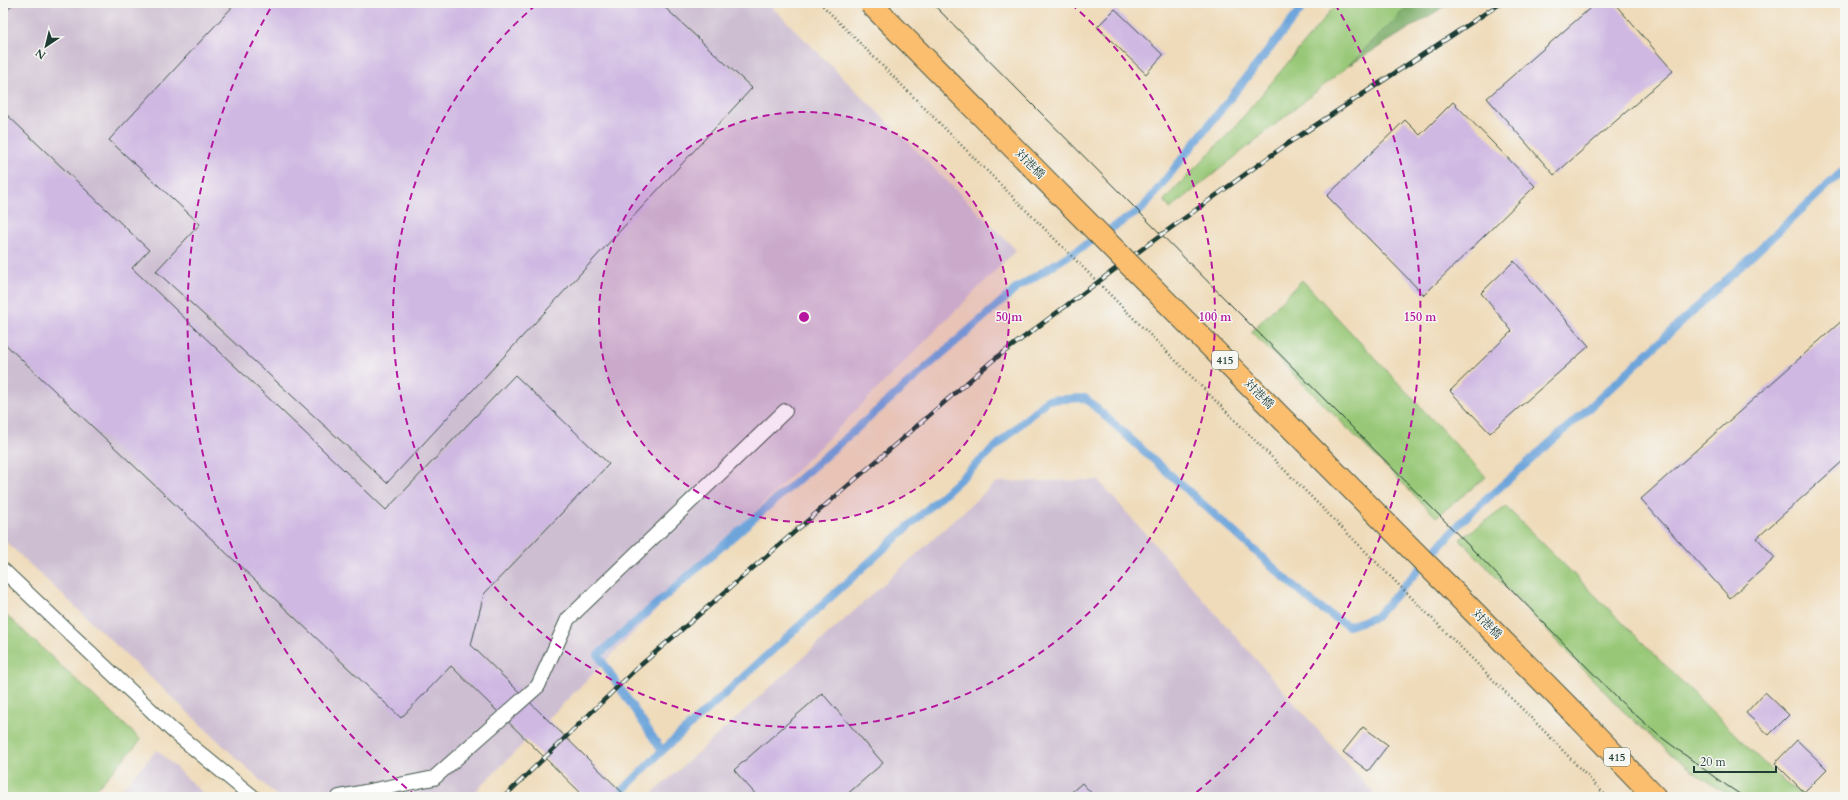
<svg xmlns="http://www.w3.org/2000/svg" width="1848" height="800" font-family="Cardo,'Noto Serif JP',serif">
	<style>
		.industrial { fill: #cdbed2 }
		.green { fill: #98c877; stroke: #5c8256 }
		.forest { fill: #7aac68; stroke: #4c744e }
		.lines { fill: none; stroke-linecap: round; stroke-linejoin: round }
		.stream { stroke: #6da5db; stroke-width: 8 }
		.building { fill: #cfb8e2 }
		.service-casing { stroke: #3e5548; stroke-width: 16 }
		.trunk-casing { stroke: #3e5548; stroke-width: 24 }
		.path { stroke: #3e5548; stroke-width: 2.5; stroke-dasharray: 1 3; stroke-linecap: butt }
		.service { stroke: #fff; stroke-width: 14 }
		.trunk { stroke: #fbbd6e; stroke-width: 22 }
		.tram { stroke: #1f3d34; stroke-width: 1 }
		.rail-casing { stroke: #1f3d34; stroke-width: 4.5 }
		.rail { stroke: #f6f6f2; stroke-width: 3; stroke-dasharray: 9; stroke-linecap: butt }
		.trunk-bridge-casing { stroke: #3e5548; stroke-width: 24; stroke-linecap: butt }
		.path-bridge { stroke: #3e5548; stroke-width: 2.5; stroke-dasharray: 1 3; stroke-linecap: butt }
		.trunk-bridge { stroke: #fbbd6e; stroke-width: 22 }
		.ring { fill: none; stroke: #b5179e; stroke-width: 2; stroke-dasharray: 7 5 }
		.labels { text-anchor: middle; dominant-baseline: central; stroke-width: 3; stroke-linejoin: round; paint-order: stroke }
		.shield { fill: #f6f6f2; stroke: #60746d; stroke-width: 1 }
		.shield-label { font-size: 11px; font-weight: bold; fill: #1f3d34 }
		.street-label { font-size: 12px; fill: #1f3d34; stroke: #f6f6f2 }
		.centre { fill: #b5179e; stroke: #f6f6f2; stroke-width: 2 }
		.ring-label { font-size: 12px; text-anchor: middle; font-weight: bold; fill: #b5179e; stroke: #f6f6f2; stroke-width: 3; stroke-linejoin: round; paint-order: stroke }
	</style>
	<rect width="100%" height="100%" fill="#f6f6f2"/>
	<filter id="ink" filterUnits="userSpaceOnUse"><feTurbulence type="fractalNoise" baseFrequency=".025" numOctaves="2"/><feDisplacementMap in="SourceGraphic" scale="8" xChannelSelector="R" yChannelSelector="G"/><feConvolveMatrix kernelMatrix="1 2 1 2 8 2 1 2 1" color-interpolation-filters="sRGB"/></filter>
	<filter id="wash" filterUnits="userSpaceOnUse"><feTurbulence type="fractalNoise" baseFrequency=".012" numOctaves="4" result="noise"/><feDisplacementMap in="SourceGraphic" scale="16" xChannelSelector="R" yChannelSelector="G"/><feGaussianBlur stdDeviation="0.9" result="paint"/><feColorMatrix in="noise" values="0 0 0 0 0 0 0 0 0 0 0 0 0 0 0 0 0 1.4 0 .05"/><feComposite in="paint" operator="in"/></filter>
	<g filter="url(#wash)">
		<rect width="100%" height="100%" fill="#efdbba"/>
		<!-- industrial -->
		<g class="industrial">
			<path d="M3 3H768L1016 250 470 797H278L3 539Z"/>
			<path d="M1098 480 1377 797H649L996 482Z"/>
			<path d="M157 750 207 797H114Z"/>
		</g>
		<!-- green -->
		<g class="green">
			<path d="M1337 3H1411L1348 66 1170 209 1164 200 1234 128Z"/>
			<path d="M1302 280 1486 477 1436 517 1251 332Z"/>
			<path d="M1506 507 1779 778 1804 797H1734L1717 788 1672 755 1621 709 1460 539Z"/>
			<path d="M3 612 141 740 89 797H3Z"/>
		</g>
		<!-- forest -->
		<path class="forest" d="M1411 3H1450L1348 66Z"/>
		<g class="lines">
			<!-- stream -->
			<g class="stream">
				<path d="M662 751 598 655 1017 288 1142 209 1306 3"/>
				<path d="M616 797 662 751 1047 400 1085 398 1314 604 1348 626 1376 617 1463 520 1589 408 1845 169"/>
			</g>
		</g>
		<g id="blocks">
			<!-- building -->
			<g class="building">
				<path d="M3 3H14L3 15Z"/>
				<path d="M236 3H660L752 88 387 483 156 271 200 224 109 140Z"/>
				<path d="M1596 3H1614L1673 71 1554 175 1487 98Z"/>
				<path d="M1115 9 1163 55 1146 74 1097 27Z"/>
				<path d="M1453 102 1535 186 1424 295 1327 196 1405 120 1420 135Z"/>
				<path d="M3 111 149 250 132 268 386 510 515 375 609 464 484 594 471 645 627 797H585L451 666 401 718 3 342Z"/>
				<path d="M1514 261 1589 346 1490 433 1450 391 1512 331 1481 293Z"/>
				<path d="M1845 318V459L1757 538 1775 558 1730 598 1641 499Z"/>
				<path d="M1765 692 1789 715 1769 735 1746 713Z"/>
				<path d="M822 693 883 763 844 797H758L734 770Z"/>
				<path d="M1363 727 1388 745 1368 771 1343 752Z"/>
				<path d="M1797 740 1827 769 1804 792 1775 763Z"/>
				<path d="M1082 783 1095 797H1066Z"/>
			</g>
		</g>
	</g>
	<g filter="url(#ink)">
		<use href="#blocks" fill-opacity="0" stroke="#3e5548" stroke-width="1"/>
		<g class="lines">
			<!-- service casing -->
			<g class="service-casing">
				<g id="service">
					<path d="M3 570 173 731 253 797"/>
					<path d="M339 797 434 778 538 686 568 619 785 411"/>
				</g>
			</g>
			<!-- trunk casing -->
			<g class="trunk-casing">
				<path id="trunk" d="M1579 718 1655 797"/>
			</g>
			<!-- path -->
			<path class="path" d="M1551 738 1607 797"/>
			<!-- service -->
			<use href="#service" class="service"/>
			<!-- trunk -->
			<use href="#trunk" class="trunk"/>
			<!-- tram -->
			<path class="tram" d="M932 3 1438 514 1618 699 1657 734 1717 779 1744 797"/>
			<!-- rail casing -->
			<g class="rail-casing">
				<path id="rail" d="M504 797 635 670 992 361 1157 238 1287 144 1501 3"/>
			</g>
			<!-- rail -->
			<use href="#rail" class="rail"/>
			<!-- trunk-bridge casing -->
			<g class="trunk-bridge-casing">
				<path id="trunk-bridge" d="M870 3 1579 718"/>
			</g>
			<!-- path-bridge -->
			<path class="path-bridge" d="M820 3 1551 738"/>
			<!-- trunk-bridge -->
			<use href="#trunk-bridge" class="trunk-bridge"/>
		</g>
	</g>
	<!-- distance rings -->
	<circle cx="804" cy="317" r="205" fill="#b5179e" fill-opacity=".12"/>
	<g class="ring">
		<circle cx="804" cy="317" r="205"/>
		<path d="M1071 4A411 411 0 1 1 537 4"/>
		<path d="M416 796A616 616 0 0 1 273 4M1335 4A616 616 0 0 1 1192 796"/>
	</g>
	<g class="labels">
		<!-- shield labels -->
		<g class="shield">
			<rect x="1212" y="351" width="26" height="18" rx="3"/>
			<rect x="1604" y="748" width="26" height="18" rx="3"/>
		</g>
		<g class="shield-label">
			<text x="1225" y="360">415</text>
			<text x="1617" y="757">415</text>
		</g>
		<!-- street labels -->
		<g class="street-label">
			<text transform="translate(1030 164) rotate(45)">対港橋</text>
			<text transform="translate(1259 394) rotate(45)">対港橋</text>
			<text transform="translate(1487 624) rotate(45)">対港橋</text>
		</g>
	</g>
	<circle cx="804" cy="317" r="6" class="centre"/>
	<g class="ring-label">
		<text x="1009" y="321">50 m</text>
		<text x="1215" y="321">100 m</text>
		<text x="1420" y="321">150 m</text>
	</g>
	<!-- margin -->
	<rect width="1848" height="800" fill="none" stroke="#f6f6f2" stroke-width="16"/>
	<!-- north arrow -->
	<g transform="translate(46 46) rotate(215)" stroke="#f6f6f2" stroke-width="3" paint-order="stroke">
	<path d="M0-3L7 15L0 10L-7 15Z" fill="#1f3d34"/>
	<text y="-6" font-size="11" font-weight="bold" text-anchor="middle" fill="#1f3d34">N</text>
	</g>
	<!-- scale -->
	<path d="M1694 766v6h82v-6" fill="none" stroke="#1f3d34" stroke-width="2"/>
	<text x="1700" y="766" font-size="12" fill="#1f3d34" stroke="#f6f6f2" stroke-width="3" paint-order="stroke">20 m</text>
</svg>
